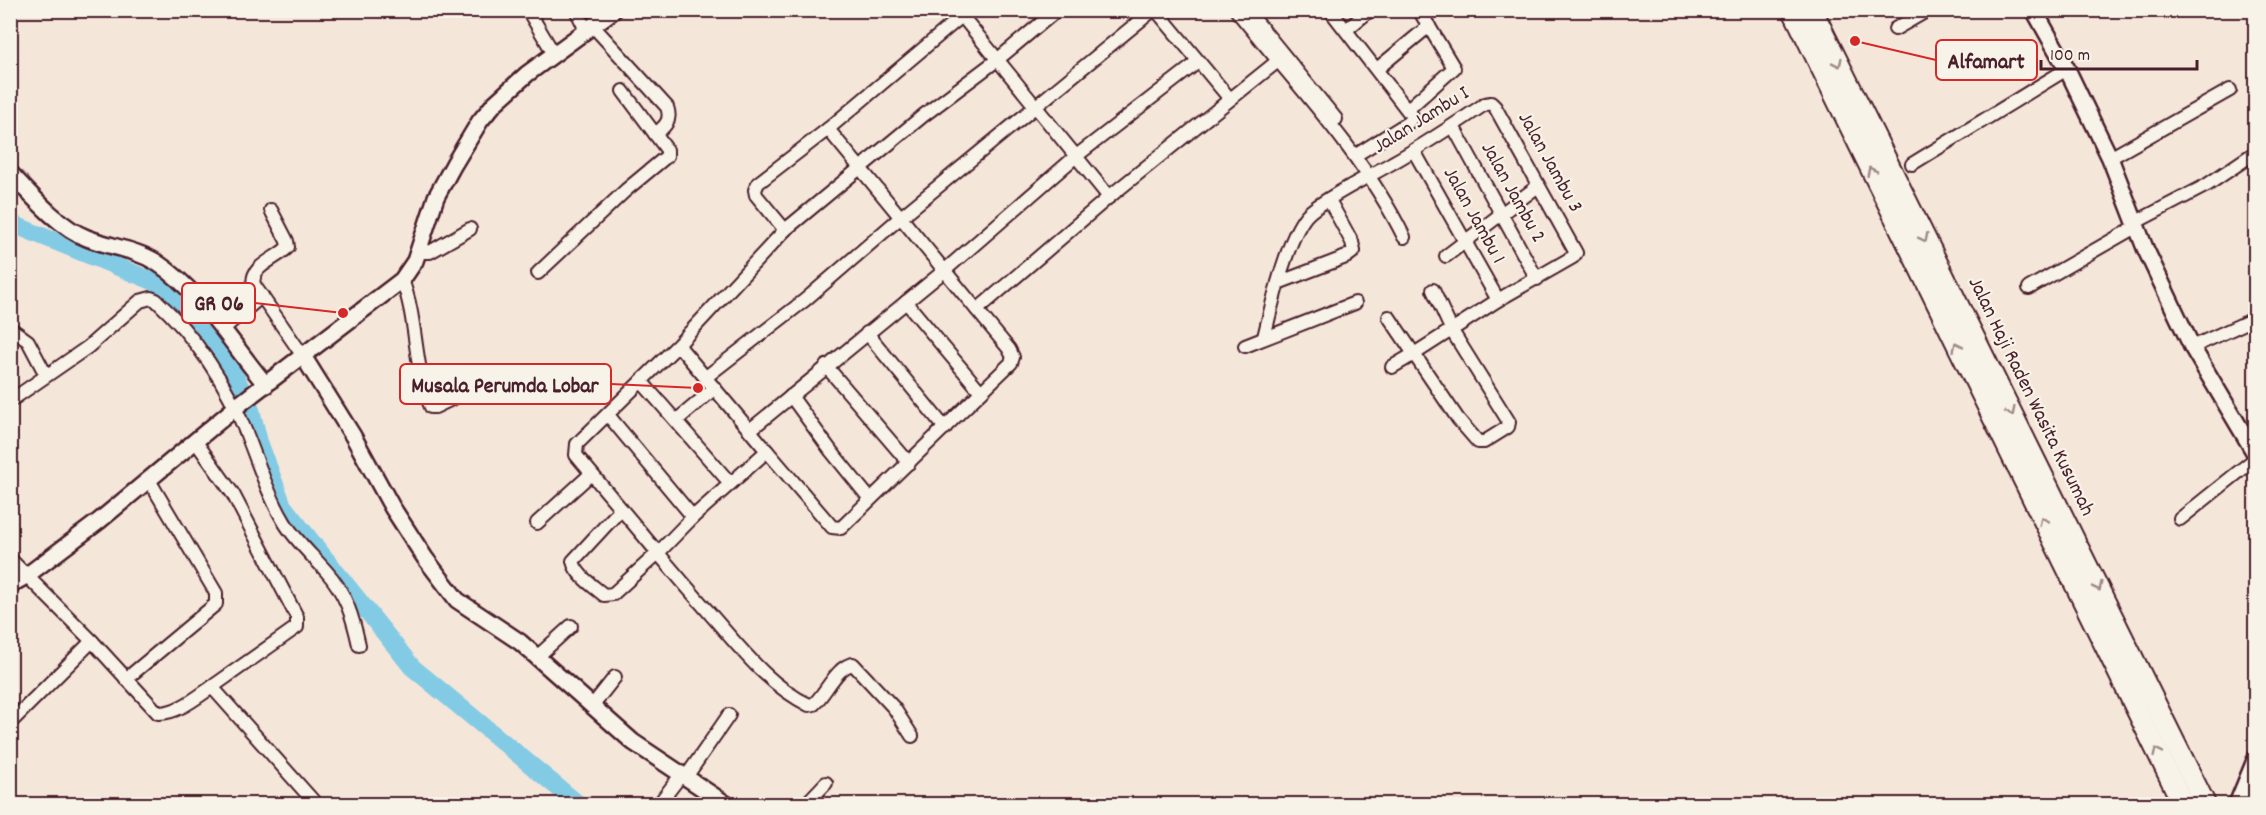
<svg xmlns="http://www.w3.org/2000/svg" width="2266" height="815" font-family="Dekko,sans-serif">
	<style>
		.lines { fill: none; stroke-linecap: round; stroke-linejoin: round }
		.river { stroke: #83cbe4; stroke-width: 18 }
		.minor-casing { stroke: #4a1f2b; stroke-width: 16 }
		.tertiary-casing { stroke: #4a1f2b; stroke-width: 20 }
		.trunk-casing { stroke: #4a1f2b; stroke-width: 24 }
		.minor { stroke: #f7f3e8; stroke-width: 12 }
		.tertiary { stroke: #f7f3e8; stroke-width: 15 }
		.trunk { stroke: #f7f3e8; stroke-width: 20 }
		.oneway { stroke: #a0898a }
		.labels { text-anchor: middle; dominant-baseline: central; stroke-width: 4.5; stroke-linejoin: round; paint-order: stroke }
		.street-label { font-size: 21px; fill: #4a1f2b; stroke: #f7f3e8 }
		.leader { fill: none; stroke: #d62828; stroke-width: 2 }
		.callout-dot { fill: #d62828; stroke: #f7f3e8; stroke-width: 2 }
		.callout { fill: #f7f3e8; stroke: #d62828; stroke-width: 2 }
		.callout-label { font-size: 22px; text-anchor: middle; font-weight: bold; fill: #4a1f2b }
	</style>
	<rect width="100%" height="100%" fill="#f5e6da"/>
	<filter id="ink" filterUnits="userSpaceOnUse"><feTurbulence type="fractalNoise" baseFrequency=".0167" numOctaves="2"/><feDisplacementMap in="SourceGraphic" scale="12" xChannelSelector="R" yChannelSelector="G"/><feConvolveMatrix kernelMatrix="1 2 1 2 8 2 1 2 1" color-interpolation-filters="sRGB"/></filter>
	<g filter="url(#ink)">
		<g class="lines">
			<!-- river -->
			<path class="river" d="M10 223 155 282 212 338 233 371 251 410 259 442 283 506 412 667 578 804"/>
			<!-- minor casing -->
			<g class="minor-casing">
				<g id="minor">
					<path d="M576 10 586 30"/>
					<path d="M1156 10 1230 99"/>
					<path d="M1236 10C1296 84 1362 152 1404 237"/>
					<path d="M1247 10 1336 119"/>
					<path d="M1330 10 1412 116 1409 122 1356 155"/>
					<path d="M529 12 554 54"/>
					<path d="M962 16 1109 197"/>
					<path d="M593 26 667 107C672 120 665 127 655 134"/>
					<path d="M1895 29 1928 10"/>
					<path d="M1346 30 1370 10"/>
					<path d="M1377 69 1429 26"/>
					<path d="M1408 109 1454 68 1419 10"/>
					<path d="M1453 126 1537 279"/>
					<path d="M1414 151 1498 300"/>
					<path d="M2110 158 2230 90"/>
					<path d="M1912 164 2067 69"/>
					<path d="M271 210 287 241 288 247C277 259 249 266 254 285L303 356"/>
					<path d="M2136 222 2207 185 2256 152"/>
					<path d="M785 230 756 195 755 190 758 183 828 129 969 10"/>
					<path d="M418 252H430L470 229"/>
					<path d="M1446 256 1538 186"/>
					<path d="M538 273 626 190 667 156V150L623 91"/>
					<path d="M402 280C418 320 413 367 431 407H435L493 379"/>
					<path d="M1278 283 1346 257 1354 251 1352 242 1329 200"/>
					<path d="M2029 288 2137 226"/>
					<path d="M906 302 981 392"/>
					<path d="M977 310 1109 197 1284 56"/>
					<path d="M1389 317 1414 354 1392 367"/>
					<path d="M10 328 28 341 46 375"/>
					<path d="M223 329 262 296"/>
					<path d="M867 333 945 428"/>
					<path d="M1264 337C1272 305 1286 241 1306 216 1319 201 1372 175 1392 163 1424 145 1454 125 1485 104L1491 103 1495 107 1576 253 1573 257 1498 300 1414 354 1458 419 1478 442H1484L1508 427 1509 422 1452 331 1433 290"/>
					<path d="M678 345 767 451 693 517 658 553 576 455 577 444 678 345 785 230 924 115 997 60 1057 10"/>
					<path d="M1245 346 1355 303"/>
					<path d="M2192 347 2256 318"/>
					<path d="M826 366 909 463"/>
					<path d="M706 377 805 300 901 217 1153 10"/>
					<path d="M641 381 730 483"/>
					<path d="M791 396 831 451 870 499"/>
					<path d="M10 401 88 347 140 301 151 298 156 300C195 336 228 385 247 435 259 465 268 495 285 523 296 541 312 555 326 571 346 593 353 618 359 645"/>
					<path d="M608 415 693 517"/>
					<path d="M677 420 715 388"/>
					<path d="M750 430 944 271 1075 157 1198 62"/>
					<path d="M196 442 233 494 297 617V627L212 687"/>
					<path d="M767 451 832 527 841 528 1011 363 1013 357 1009 349 828 129"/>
					<path d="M621 509 573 561C576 575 593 586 604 595L613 594 658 553C678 577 699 601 719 624 746 655 772 687 809 705L814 704C826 693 837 666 853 664L894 708 912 736"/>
					<path d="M2180 519 2256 458"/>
					<path d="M537 523 591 474"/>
					<path d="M10 559 92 641 158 713C177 714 197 697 212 687L316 804"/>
					<path d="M537 657 571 626"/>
					<path d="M126 679 216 604V593L149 480"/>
					<path d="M592 706 615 677"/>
					<path d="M10 723 92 641"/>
					<path d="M686 777 729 715"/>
					<path d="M659 804 681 775"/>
					<path d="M806 804 826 783"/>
				</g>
			</g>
			<!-- tertiary casing -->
			<g class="tertiary-casing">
				<g id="tertiary">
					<path d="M2034 10 2067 69 2110 158 2145 248 2192 347 2256 455"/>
					<path d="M10 173C31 195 60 228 87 238 110 247 135 249 156 262 203 293 231 344 266 385"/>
					<path d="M303 356 353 436 392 507 425 558 457 600 520 642 633 742 726 804"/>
					<path d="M10 585 26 576 99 521 241 403 402 280 415 261 436 197 454 164 480 121 495 103 527 74 614 10"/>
					<path d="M2237 804 2256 758"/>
				</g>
			</g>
			<!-- trunk casing -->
			<g class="trunk-casing">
				<g id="trunk">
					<path d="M1793 10 2183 804"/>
					<path d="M1812 10 2205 804"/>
				</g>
			</g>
			<!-- minor -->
			<use href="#minor" class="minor"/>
			<!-- tertiary -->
			<use href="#tertiary" class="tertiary"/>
			<!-- trunk -->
			<use href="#trunk" class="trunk"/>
		</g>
		<!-- one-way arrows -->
		<defs><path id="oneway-chevron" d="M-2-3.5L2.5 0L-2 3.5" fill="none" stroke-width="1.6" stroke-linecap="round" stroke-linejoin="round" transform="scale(1.5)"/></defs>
		<g class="oneway">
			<use href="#oneway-chevron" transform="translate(1838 63) rotate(64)"/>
			<use href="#oneway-chevron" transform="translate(1871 171) rotate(-116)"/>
			<use href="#oneway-chevron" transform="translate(1924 238) rotate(63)"/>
			<use href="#oneway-chevron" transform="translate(1957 346) rotate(-116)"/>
			<use href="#oneway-chevron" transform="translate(2011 412) rotate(64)"/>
			<use href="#oneway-chevron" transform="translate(2043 521) rotate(-116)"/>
			<use href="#oneway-chevron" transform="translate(2098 587) rotate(64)"/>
			<use href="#oneway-chevron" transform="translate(2157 752) rotate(-116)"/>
		</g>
	</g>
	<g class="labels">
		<!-- street labels -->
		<g class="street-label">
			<text transform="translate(1422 121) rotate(-32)">Jalan Jambu I</text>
			<text transform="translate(1549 163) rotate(61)">Jalan Jambu 3</text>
			<text transform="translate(1512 193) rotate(61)">Jalan Jambu 2</text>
			<text transform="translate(1473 216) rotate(61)">Jalan Jambu 1</text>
			<text transform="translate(2030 397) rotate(64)">Jalan Haji Raden Wasita Kusumah</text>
		</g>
	</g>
	<!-- callouts -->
	<path class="leader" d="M1855 41L1936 60M343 313L255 303M698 388L611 384"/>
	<g class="callout-dot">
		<circle cx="1855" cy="41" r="6"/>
		<circle cx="343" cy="313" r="6"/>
		<circle cx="698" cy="388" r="6"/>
	</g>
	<g class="callout">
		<rect x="1936" y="40" width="101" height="40" rx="6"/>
		<rect x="182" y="283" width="73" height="40" rx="6"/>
		<rect x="400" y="364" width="211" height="40" rx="6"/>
	</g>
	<g class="callout-label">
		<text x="1986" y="68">Alfamart</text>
		<text x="219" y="310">GR 06</text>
		<text x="505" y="392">Musala Perumda Lobar</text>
	</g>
	<!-- margin -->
	<rect width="2266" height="815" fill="none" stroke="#f7f3e8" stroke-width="36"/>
	<rect x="18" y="18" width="2230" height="779" fill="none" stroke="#4a1f2b" stroke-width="2" filter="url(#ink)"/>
	<!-- scale -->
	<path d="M2041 60v9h156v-9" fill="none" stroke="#4a1f2b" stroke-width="3"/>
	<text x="2050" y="60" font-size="18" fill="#4a1f2b" stroke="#f7f3e8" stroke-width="4.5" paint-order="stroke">100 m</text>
</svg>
